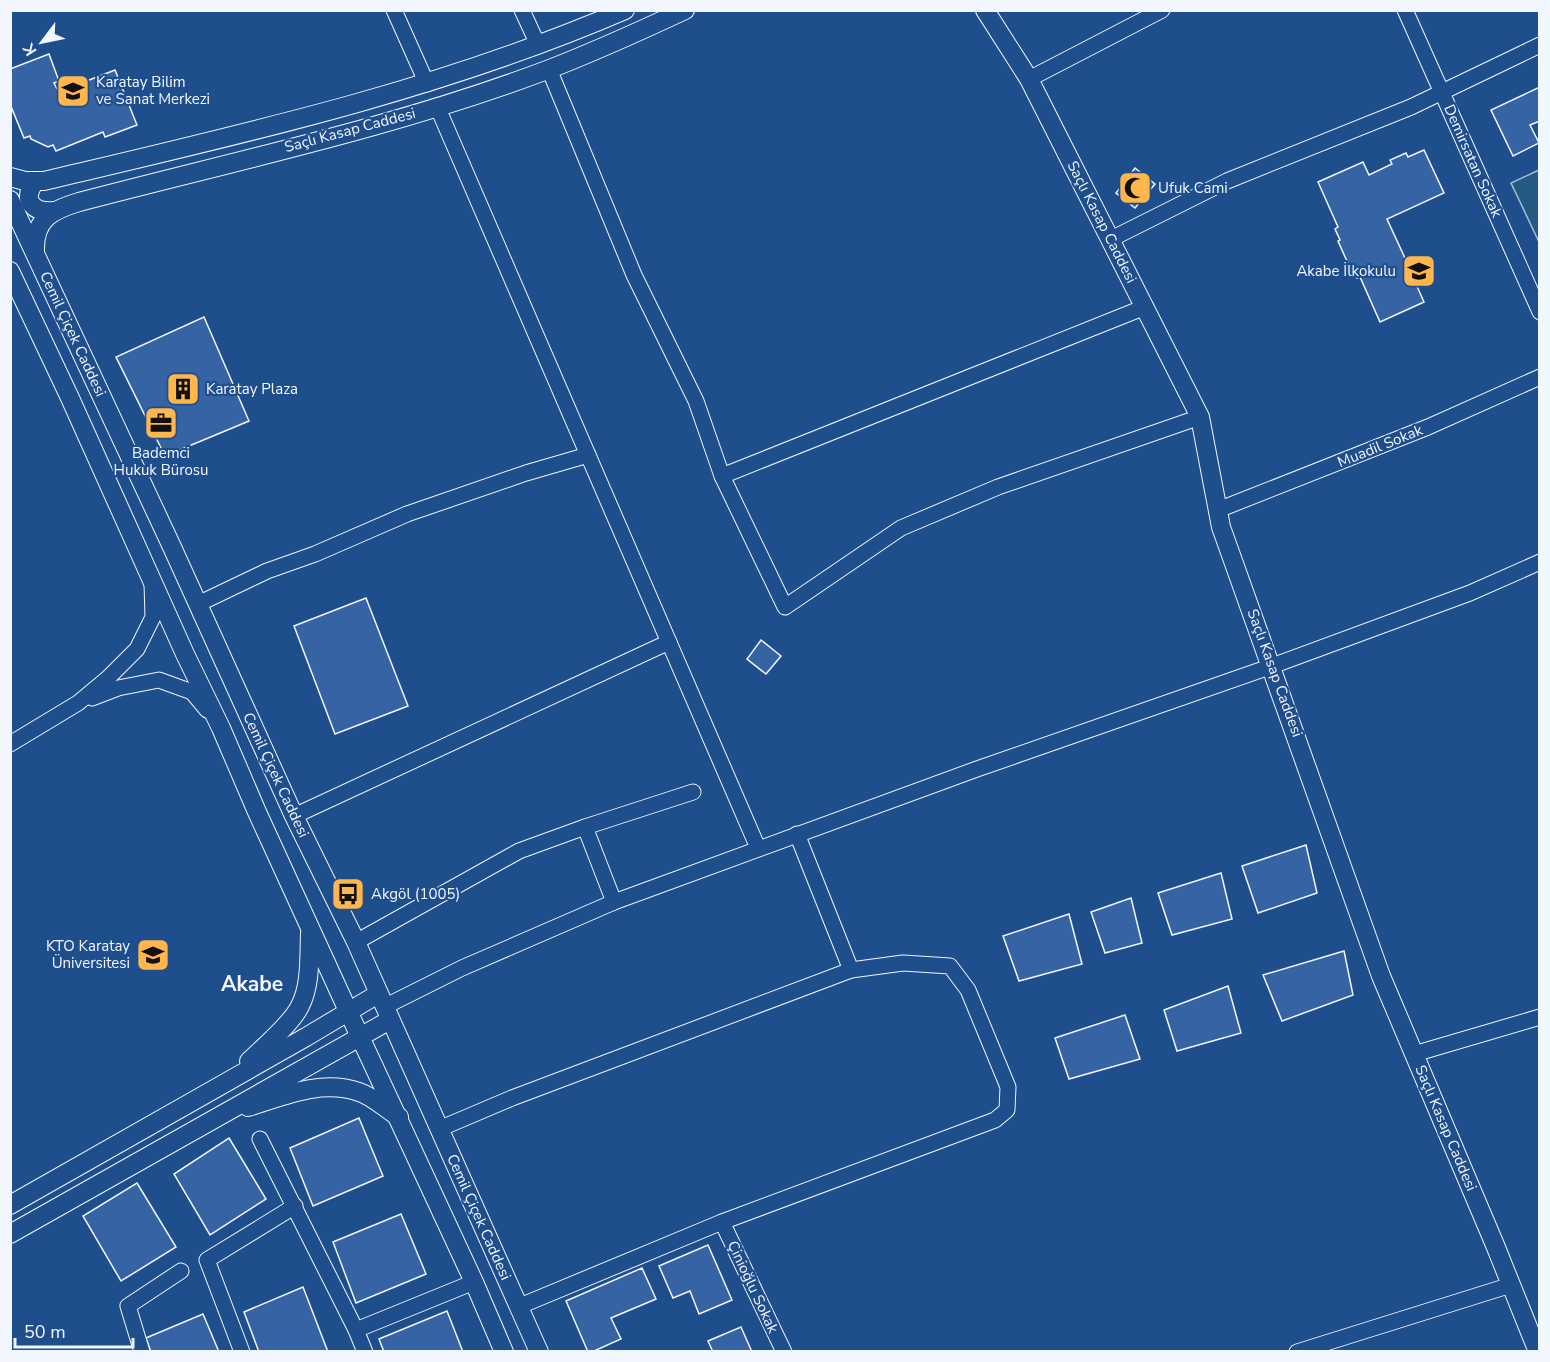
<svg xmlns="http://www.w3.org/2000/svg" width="1550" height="1362" font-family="'Nunito Sans',sans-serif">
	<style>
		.green { fill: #245a82; stroke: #a8bbd7; stroke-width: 1.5 }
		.building { fill: #3563a3; stroke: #f2f6ff; stroke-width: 1.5 }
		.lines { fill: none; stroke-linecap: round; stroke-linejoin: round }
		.minor-casing { stroke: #f2f6ff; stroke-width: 17 }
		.tertiary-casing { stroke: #f2f6ff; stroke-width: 20 }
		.minor { stroke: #1f4e8c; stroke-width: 15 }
		.tertiary { stroke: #1f4e8c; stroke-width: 18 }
		.labels { text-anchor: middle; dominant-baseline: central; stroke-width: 4.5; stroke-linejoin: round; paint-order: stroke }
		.poi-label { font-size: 15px; fill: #f2f6ff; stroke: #1f4e8c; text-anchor: start }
		.street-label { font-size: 15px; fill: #f2f6ff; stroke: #1f4e8c }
		.district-label { font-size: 21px; font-weight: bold; fill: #f2f6ff; stroke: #1f4e8c }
	</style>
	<rect width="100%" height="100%" fill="#1f4e8c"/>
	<!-- green -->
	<path class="green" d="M1539 170V242L1511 183Z"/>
	<!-- building -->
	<g class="building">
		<path d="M49 54 59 81 54 83 57 89 69 94 86 87 84 82 115 70 137 125 105 137 103 132 56 151 53 145 48 147 31 139 30 136 24 138 10 104V69Z"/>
		<path d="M1540 87V121L1530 125 1539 143 1513 156 1491 110Z"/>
		<path d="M1424 150 1444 193 1387 219 1410 269 1414 267 1421 282 1416 284 1424 302 1380 322 1360 277 1357 278 1352 267 1350 268 1338 241 1340 240 1335 229 1338 227 1318 182 1363 162 1369 175 1392 164 1390 160 1406 153 1408 157Z"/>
		<path d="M1135 168 1155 184 1135 208 1116 193Z"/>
		<path d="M204 317 249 421 165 456 116 357Z"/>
		<path d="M366 598 408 706 335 734 294 626Z"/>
		<path d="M761 640 781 656 766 674 747 659Z"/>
		<path d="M1306 845 1317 893 1258 913 1242 866Z"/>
		<path d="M1221 873 1232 919 1172 935 1158 893Z"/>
		<path d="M1131 898 1142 943 1105 953 1091 912Z"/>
		<path d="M1069 914 1082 964 1019 981 1003 936Z"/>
		<path d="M1344 951 1353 995 1282 1021 1263 975Z"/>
		<path d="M1228 986 1241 1033 1177 1051 1164 1010Z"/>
		<path d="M1125 1015 1140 1059 1069 1079 1055 1038Z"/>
		<path d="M359 1118 383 1176 313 1206 290 1148Z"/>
		<path d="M229 1138 266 1199 210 1235 174 1174Z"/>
		<path d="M137 1183 176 1247 121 1281 83 1216Z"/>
		<path d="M401 1214 426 1274 356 1303 333 1242Z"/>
		<path d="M708 1245 732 1300 699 1314 690 1291 673 1298 659 1266Z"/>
		<path d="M642 1268 656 1299 611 1318 621 1339 592 1352H588L566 1301Z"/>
		<path d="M303 1287 328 1352H259L244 1312Z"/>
		<path d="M447 1311 463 1352H384L379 1339Z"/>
		<path d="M203 1314 219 1352H151L146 1338Z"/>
		<path d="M741 1327 752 1352H713L708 1341Z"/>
	</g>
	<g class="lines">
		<!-- minor casing -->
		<g class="minor-casing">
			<g id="minor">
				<path d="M394 10 427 84"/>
				<path d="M522 10 538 45"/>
				<path d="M1405 10 1540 312"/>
				<path d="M549 69 634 275 696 401 722 476 785 607 901 528 998 487 1200 417"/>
				<path d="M1029 79 1162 10"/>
				<path d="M437 106 758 848"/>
				<path d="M1111 239 1227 181 1411 107 1540 45"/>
				<path d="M722 476 1145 307"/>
				<path d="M1218 510 1428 427 1540 377"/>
				<path d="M198 604 267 571 315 554 407 514 526 473 588 455"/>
				<path d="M92 698 118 688 159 680 192 692 207 710"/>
				<path d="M10 744 78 703 108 678 137 649 153 617 152 584"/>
				<path d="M294 816 669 642"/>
				<path d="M585 827 614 902"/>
				<path d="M797 834 851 970"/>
				<path d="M356 942 519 851 585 827 693 792"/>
				<path d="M384 1007 462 968 614 902 977 769 1272 666 1470 593 1540 562"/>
				<path d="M1414 1054 1540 1017"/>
				<path d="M439 1129 512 1098 851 970 903 963 950 966 968 990 1008 1087 1007 1110 995 1120 722 1222 520 1306"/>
				<path d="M260 1139 356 1330 474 1282"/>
				<path d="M722 1222 784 1352"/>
				<path d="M356 1330 365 1352"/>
				<path d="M142 1352 128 1306 181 1271"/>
				<path d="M242 1352 207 1260 295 1206"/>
				<path d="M1297 1352 1511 1285"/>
			</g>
		</g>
		<!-- tertiary casing -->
		<g class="tertiary-casing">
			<g id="tertiary">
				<path d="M985 10 1029 79 1200 417 1221 527 1381 976 1495 1245 1538 1352"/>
				<path d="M10 177 25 181H44C242 134 437 91 625 10"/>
				<path d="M35 182C21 200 33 213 54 211"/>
				<path d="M10 200 172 547 294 816 356 942 539 1352"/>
				<path d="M35 251C34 219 52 210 79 202 235 161 396 127 547 70 594 52 640 31 685 10"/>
				<path d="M10 271 70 398 185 654 221 728 257 812 349 1013 474 1282 504 1352"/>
				<path d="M249 1061C263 1048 292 1023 300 1006 311 985 309 957 310 933"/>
				<path d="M248 1107C284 1096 321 1079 359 1092 372 1096 386 1109 399 1117"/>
				<path d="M10 1205 306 1037 378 994"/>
				<path d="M10 1234 390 1020"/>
			</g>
		</g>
		<!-- minor -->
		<use href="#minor" class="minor"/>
		<!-- tertiary -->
		<use href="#tertiary" class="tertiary"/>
	</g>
	<!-- icons -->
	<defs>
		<g id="school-square" transform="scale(1.725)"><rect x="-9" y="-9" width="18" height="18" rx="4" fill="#ffb74d" stroke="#1f4e8c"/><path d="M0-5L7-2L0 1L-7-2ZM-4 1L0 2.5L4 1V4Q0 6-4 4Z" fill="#111"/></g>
		<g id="mosque-square" transform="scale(1.725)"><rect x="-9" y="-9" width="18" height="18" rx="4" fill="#ffb74d" stroke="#1f4e8c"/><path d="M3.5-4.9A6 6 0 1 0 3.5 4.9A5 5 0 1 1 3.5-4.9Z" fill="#111"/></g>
		<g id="building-square" transform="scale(1.725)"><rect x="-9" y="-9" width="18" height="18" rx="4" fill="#ffb74d" stroke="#1f4e8c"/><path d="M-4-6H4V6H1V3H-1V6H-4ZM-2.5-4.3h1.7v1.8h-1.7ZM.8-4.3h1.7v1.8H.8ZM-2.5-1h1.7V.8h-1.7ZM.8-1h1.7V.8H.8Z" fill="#111"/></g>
		<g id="office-square" transform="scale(1.725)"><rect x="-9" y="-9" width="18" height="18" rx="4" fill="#ffb74d" stroke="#1f4e8c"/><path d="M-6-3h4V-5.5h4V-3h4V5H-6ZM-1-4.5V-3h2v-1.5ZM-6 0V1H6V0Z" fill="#111"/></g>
		<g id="bus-square" transform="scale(1.725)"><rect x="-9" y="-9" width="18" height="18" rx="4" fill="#ffb74d" stroke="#1f4e8c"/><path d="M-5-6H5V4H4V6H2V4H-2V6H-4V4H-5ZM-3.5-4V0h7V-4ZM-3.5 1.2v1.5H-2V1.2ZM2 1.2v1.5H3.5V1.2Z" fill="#111"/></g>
		<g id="university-square" transform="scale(1.725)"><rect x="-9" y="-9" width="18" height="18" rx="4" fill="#ffb74d" stroke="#1f4e8c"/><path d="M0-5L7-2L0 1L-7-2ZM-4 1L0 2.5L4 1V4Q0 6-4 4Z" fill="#111"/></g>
	</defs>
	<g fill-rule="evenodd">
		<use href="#school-square" x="73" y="91"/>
		<use href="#mosque-square" x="1135" y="188"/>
		<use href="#school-square" x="1419" y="271"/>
		<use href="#building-square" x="183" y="389"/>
		<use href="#office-square" x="161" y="423"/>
		<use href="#bus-square" x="348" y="894"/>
		<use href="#university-square" x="153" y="955"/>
	</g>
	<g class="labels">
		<!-- poi labels -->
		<g class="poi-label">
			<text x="96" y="82">Karatay Bilim<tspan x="96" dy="17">ve Sanat Merkezi</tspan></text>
			<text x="1158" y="188">Ufuk Cami</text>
			<text x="1396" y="271" text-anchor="end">Akabe İlkokulu</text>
			<text x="206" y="389">Karatay Plaza</text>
			<text x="161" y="453" text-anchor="middle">Bademci<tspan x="161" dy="17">Hukuk Bürosu</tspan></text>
			<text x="371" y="894">Akgöl (1005)</text>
			<text x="130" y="946" text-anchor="end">KTO Karatay<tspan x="130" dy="17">Üniversitesi</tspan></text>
		</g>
		<!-- street labels -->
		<g class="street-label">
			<text transform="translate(350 130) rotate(-15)">Saçlı Kasap Caddesi</text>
			<text transform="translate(1473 161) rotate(66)">Demirsatan Sokak</text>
			<text transform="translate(1102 222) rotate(63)">Saçlı Kasap Caddesi</text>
			<text transform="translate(73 334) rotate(65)">Cemil Çiçek Caddesi</text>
			<text transform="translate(1380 446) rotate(-22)">Muadil Sokak</text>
			<text transform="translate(1275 673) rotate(70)">Saçlı Kasap Caddesi</text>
			<text transform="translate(276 775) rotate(65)">Cemil Çiçek Caddesi</text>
			<text transform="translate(1446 1128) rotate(67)">Saçlı Kasap Caddesi</text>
			<text transform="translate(479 1217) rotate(66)">Cemil Çiçek Caddesi</text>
			<text transform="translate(753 1287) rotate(65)">Çinioğlu Sokak</text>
		</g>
		<!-- district labels -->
		<g class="district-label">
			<text x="252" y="984">Akabe</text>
		</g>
	</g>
	<!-- border -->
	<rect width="1550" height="1362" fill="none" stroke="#f2f6ff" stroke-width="24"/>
	<!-- north arrow -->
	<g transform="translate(42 42) rotate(238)" stroke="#1f4e8c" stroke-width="4.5" paint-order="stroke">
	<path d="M0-4.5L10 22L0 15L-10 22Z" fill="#f2f6ff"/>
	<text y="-9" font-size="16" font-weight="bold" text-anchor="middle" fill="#f2f6ff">K</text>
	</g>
	<!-- scale -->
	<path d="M15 1338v9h118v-9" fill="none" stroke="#f2f6ff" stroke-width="3"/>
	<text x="24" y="1338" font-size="18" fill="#f2f6ff" stroke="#1f4e8c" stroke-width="4.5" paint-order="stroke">50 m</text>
</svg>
